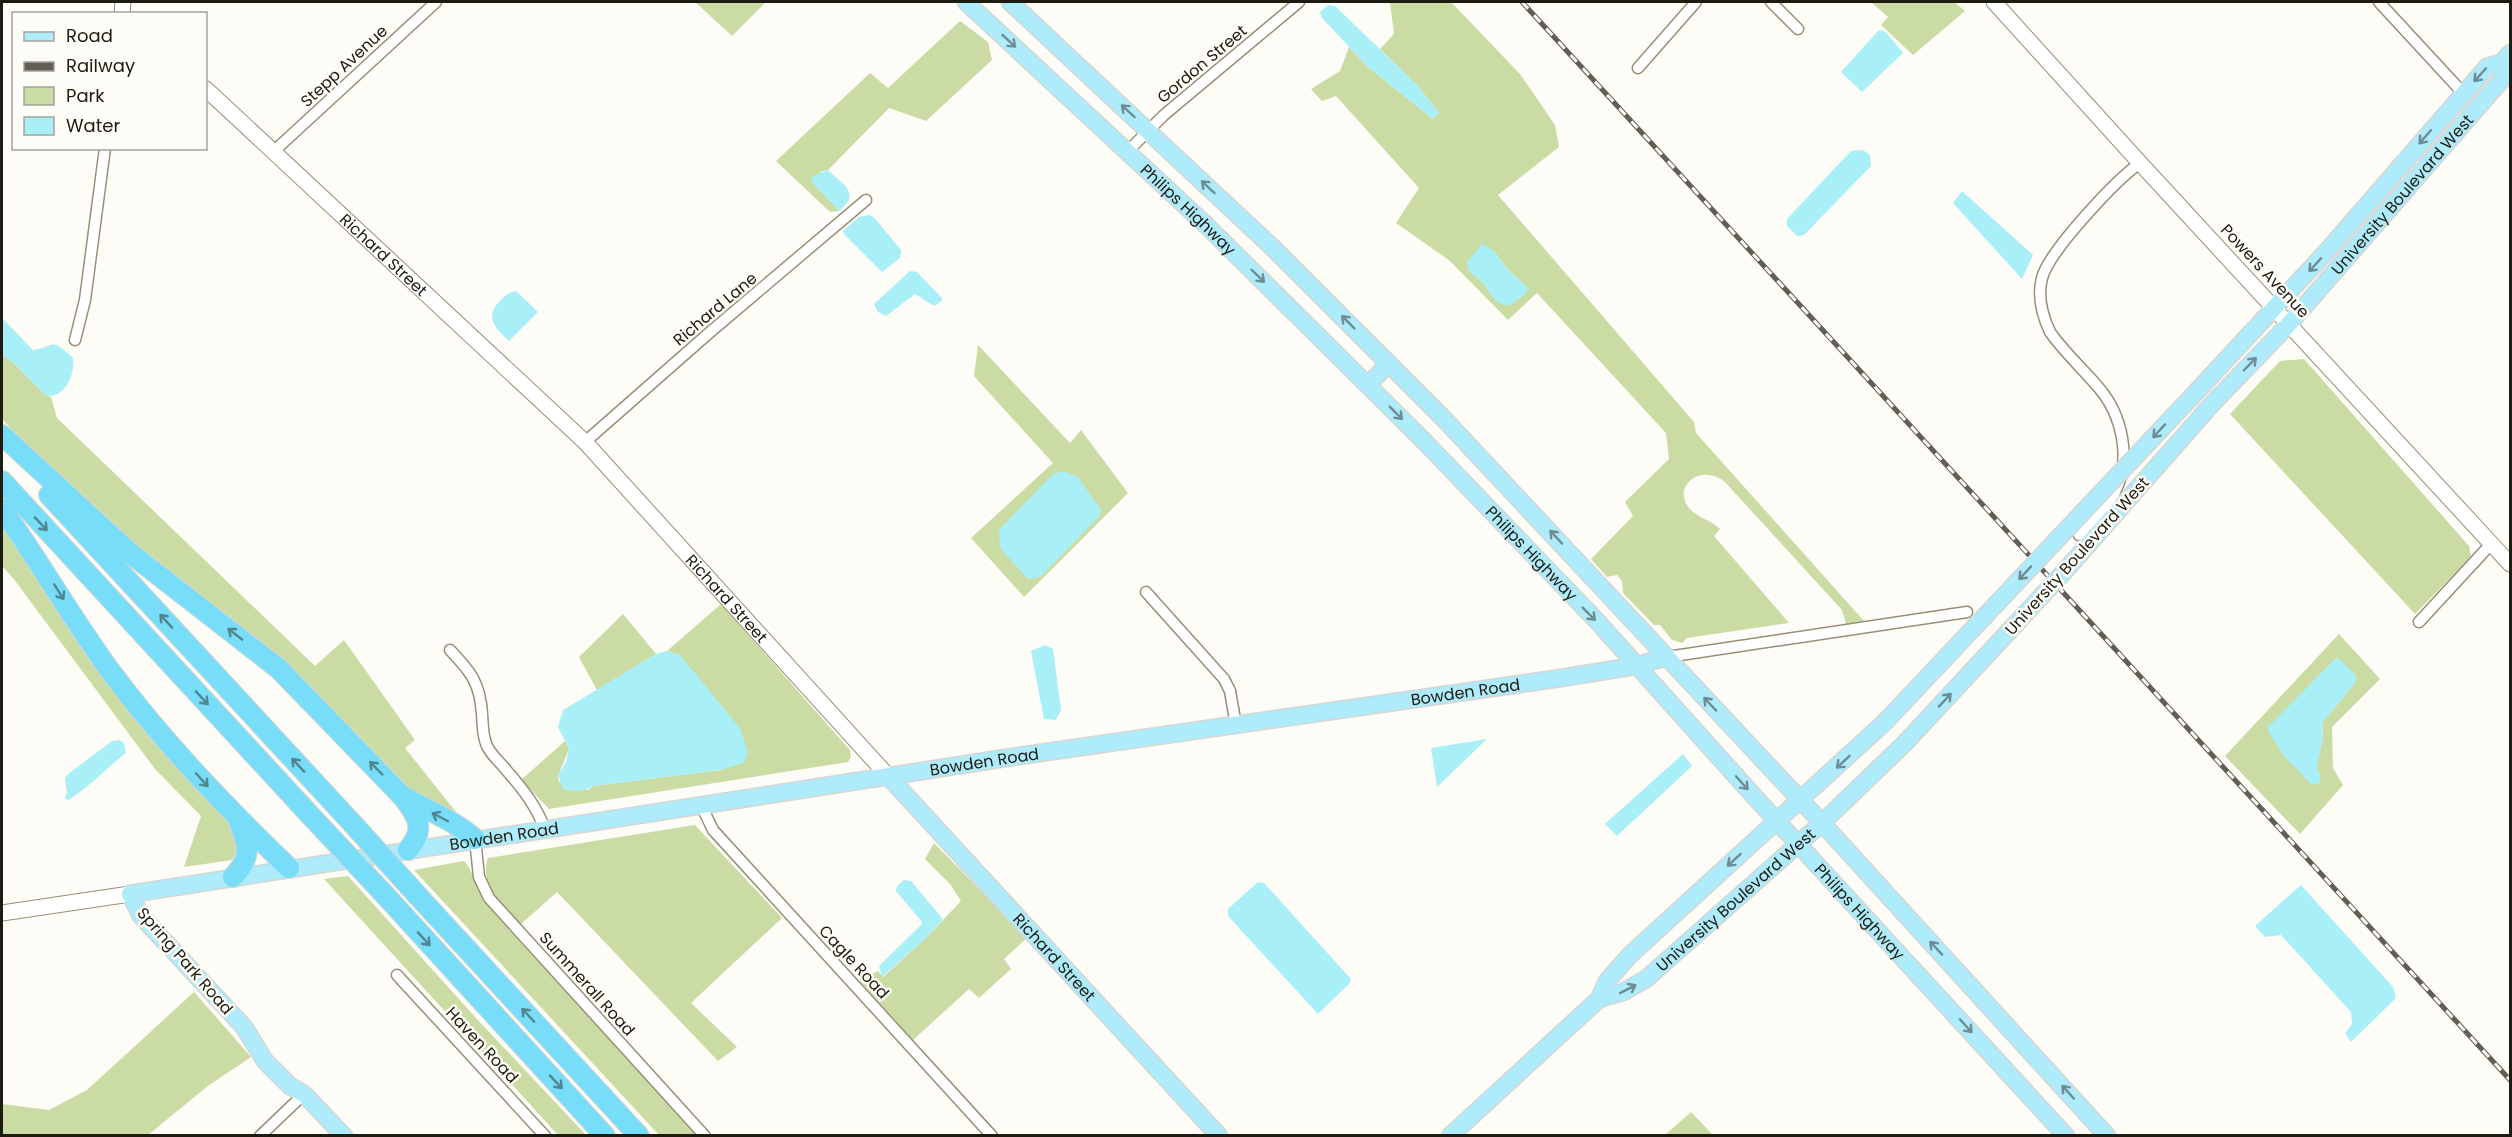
<svg xmlns="http://www.w3.org/2000/svg" width="2512" height="1137" font-family="Poppins,sans-serif">
	<style>
		.green { fill: #cadca4; fill-rule: evenodd }
		.water { fill: #a8eff8 }
		.lines { fill: none; stroke-linecap: round; stroke-linejoin: round }
		.street-casing { stroke: #998f76; stroke-width: 13 }
		.secondary-casing { stroke: #998f76; stroke-width: 17 }
		.primary-casing { stroke: #d6d6d4; stroke-width: 19 }
		.highway-casing { stroke: #d6d6d4; stroke-width: 22 }
		.street { stroke: #fff; stroke-width: 10 }
		.secondary { stroke: #fff; stroke-width: 15 }
		.primary { stroke: #aeebfb; stroke-width: 16 }
		.highway { stroke: #78ddf8; stroke-width: 20 }
		.rail-casing { stroke: #615e55; stroke-width: 5 }
		.rail { stroke: #fefcf6; stroke-width: 3; stroke-dasharray: 9; stroke-linecap: butt }
		.primary-bridge-casing { stroke: #d6d6d4; stroke-width: 19; stroke-linecap: butt }
		.highway-bridge-casing { stroke: #d6d6d4; stroke-width: 22; stroke-linecap: butt }
		.primary-bridge { stroke: #aeebfb; stroke-width: 16 }
		.highway-bridge { stroke: #78ddf8; stroke-width: 20 }
		.oneway { stroke: #6d8d92 }
		.oneway2 { stroke: #508690 }
		.labels { text-anchor: middle; dominant-baseline: central; stroke-width: 5; stroke-linejoin: round; paint-order: stroke }
		.street-label { font-size: 16px; fill: #1e1b11; stroke: #fefcf6 }
	</style>
	<rect width="100%" height="100%" fill="#fefcf6"/>
	<!-- green -->
	<g class="green">
		<path d="M695 2H766L732 36Z"/>
		<path d="M1390 2H1451L1520 74 1555 125 1559 147 1498 195 1694 422 1696 433 1864 621 1846 624 1842 610 1725 482C1700 462 1672 487 1689 508 1698 518 1711 520 1720 529L1714 536 1789 623 1687 638 1682 643 1672 640 1660 625H1654L1623 593 1622 581 1617 575 1607 577 1591 559 1633 516 1625 502 1669 459 1666 433 1537 293 1508 320 1450 261 1396 223 1419 188 1336 96 1322 101 1311 89 1340 71 1349 47 1368 67 1433 119 1439 113 1418 86 1380 49 1394 34ZM1493 250 1508 270 1527 287 1496 301 1484 284Z"/>
		<path d="M1871 2H1954L1965 11 1913 55 1881 25 1888 17Z"/>
		<path d="M960 21 988 42 992 60 926 121 889 108 828 170 822 171 811 181 839 211 830 212 776 161 870 73 888 88Z"/>
		<path d="M978 345 1070 443 1081 430 1128 493 1024 597 971 538 1053 463 974 376Z"/>
		<path d="M2 355 15 364 45 395 51 397 57 418 315 666 344 640 415 740 405 748 460 817 422 801 44 464 2 419Z"/>
		<path d="M2304 359 2469 546 2471 557 2415 614 2230 414 2280 361Z"/>
		<path d="M2 518 206 797 239 833 242 842 232 860 184 867 201 816 155 769 13 578 2 566Z"/>
		<path d="M721 604 850 750 851 757 848 762 549 809 521 780 565 741 569 749 558 776 559 782 588 790 593 786 720 770 680 655 667 651Z"/>
		<path d="M623 614 656 654 597 690 579 657Z"/>
		<path d="M2339 634 2380 679 2332 727 2333 768 2343 785 2300 834 2225 756ZM2356 682 2322 723 2323 738 2316 766 2268 727Z"/>
		<path d="M695 825 782 918 691 1003 737 1047 718 1061 557 892 520 925C504 907 478 886 488 858Z"/>
		<path d="M934 843 1027 938 1004 959 1011 969 979 998 969 989 913 1040 859 980 878 971 883 977 925 939 961 901 950 884 925 859Z"/>
		<path d="M464 861C472 868 476 888 485 899L702 1135H659L414 870Z"/>
		<path d="M348 876 475 1017 586 1135H558L324 879Z"/>
		<path d="M194 992 251 1057 209 1085 148 1135H2V1104L49 1110 87 1090Z"/>
		<path d="M1691 1112 1713 1135H1665Z"/>
	</g>
	<!-- water -->
	<g class="water">
		<path d="M1328 5 1335 6 1418 86 1439 113 1433 119 1368 67 1322 18 1320 12Z"/>
		<path d="M1879 30 1886 32 1903 53 1862 92 1841 72Z"/>
		<path d="M1863 150 1870 155 1871 166 1804 235 1797 236 1787 226V219L1851 151Z"/>
		<path d="M828 170C843 185 862 193 839 211L811 181 814 175Z"/>
		<path d="M1962 191 2033 255 2022 279 1953 203Z"/>
		<path d="M868 215 874 217 901 250 900 258 882 272 844 234 843 231 859 217Z"/>
		<path d="M1482 244 1493 250 1508 270 1527 287V293L1509 306 1496 301 1484 284 1469 271 1467 262Z"/>
		<path d="M910 271 917 272 942 298V301L934 306 915 294 886 316 878 312 874 304Z"/>
		<path d="M516 291 538 312 509 341C495 328 484 317 500 301 506 295 508 292 516 291Z"/>
		<path d="M2 318 33 350C57 347 49 336 73 358 76 373 64 401 45 395L15 364 2 355Z"/>
		<path d="M1063 471 1078 477 1101 510 1099 517 1040 577 1028 579 1000 548 999 530 1053 474Z"/>
		<path d="M1045 645 1053 649 1061 710 1056 720 1044 719 1031 651Z"/>
		<path d="M667 651 680 655 740 728 748 752 744 763 720 770 593 786C585 792 572 792 563 789L558 775 566 762 569 749 558 727 563 710 656 654Z"/>
		<path d="M2337 657 2356 675V682L2322 723 2323 738 2317 766 2321 780 2318 784H2311L2284 756 2268 731V727Z"/>
		<path d="M1487 739 1437 787 1431 748Z"/>
		<path d="M119 740 124 743 126 753C106 768 90 787 68 800L65 798 67 793 65 779 68 774 112 741Z"/>
		<path d="M1683 754 1692 766 1617 836 1605 824Z"/>
		<path d="M904 880 911 881 943 919 925 939 882 977 879 966 921 925 922 922 896 891 897 886Z"/>
		<path d="M1258 882 1264 883 1351 979 1350 983 1318 1014 1228 916V909Z"/>
		<path d="M2301 885 2393 987 2396 998 2351 1042 2345 1033 2352 1024 2351 1012 2281 935 2265 937 2255 926Z"/>
	</g>
	<g class="lines">
		<!-- street casing -->
		<g class="street-casing">
			<g id="street">
				<path d="M1771 2 1798 29"/>
				<path d="M2379 2 2463 93"/>
				<path d="M1638 68 1696 2"/>
				<path d="M273 152 436 2"/>
				<path d="M1127 152 1164 115 1299 2"/>
				<path d="M75 340 85 300 105 148"/>
				<path d="M585 442 709 333 866 200"/>
				<path d="M2079 535C2091 521 2106 508 2115 492 2132 459 2122 415 2099 388 2083 369 2064 352 2050 332 2042 315 2037 297 2042 278 2049 251 2116 180 2140 163"/>
				<path d="M1146 592 1224 679 1230 691 1236 725"/>
				<path d="M2419 622 2491 544"/>
				<path d="M450 650C471 672 480 683 482 714 483 725 482 735 487 746 491 755 501 763 507 771 523 789 536 806 545 829"/>
				<path d="M1667 657 1967 612"/>
				<path d="M701 805 713 830 992 1136"/>
				<path d="M475 839 479 877 489 898 705 1136"/>
				<path d="M397 975 545 1136"/>
				<path d="M260 1136 304 1094"/>
			</g>
		</g>
		<!-- secondary casing -->
		<g class="secondary-casing">
			<g id="secondary">
				<path d="M1994 2 2140 163 2510 564"/>
				<path d="M122 14 123 2"/>
				<path id="s1" d="M206 89 585 442 888 776"/>
				<path d="M2 913 130 894"/>
			</g>
		</g>
		<!-- primary casing -->
		<g class="primary-casing">
			<g id="primary">
				<path id="s2" d="M966 2 1206 225 1423 440 1596 620 1752 794 2066 1136"/>
				<path d="M1010 2 1272 247 1444 419 1822 823 2107 1136"/>
				<path d="M1368 385 1389 363"/>
				<path d="M2199 389 2327 251 2487 67 2501 63 2510 53"/>
				<path id="s3" d="M2064 572 2212 404 2289 324 2505 76 2501 63"/>
				<path id="s4" d="M888 776 1219 1136"/>
				<path id="s5" d="M1599 999 1623 992 1646 979 1822 823 1905 743"/>
				<path id="s6" d="M344 1136 304 1094 290 1086 265 1061 244 1027 141 916 130 894 1012 757 1561 678 1635 666 1667 657"/>
				<path d="M1450 1136 1599 999 1607 981 1630 955 1885 722"/>
			</g>
		</g>
		<!-- highway casing -->
		<g class="highway-casing">
			<g id="highway">
				<path d="M2 435 130 553 279 669 403 797C418 817 426 829 408 850"/>
				<path d="M2 481 309 814"/>
				<path d="M49 495 352 823"/>
				<path d="M2 509C40 562 72 619 111 672 164 743 225 806 289 868"/>
				<path d="M406 798C429 811 455 821 475 839"/>
				<path d="M233 877C252 857 249 846 239 822"/>
				<path d="M385 895 605 1136"/>
				<path d="M418 896 639 1136"/>
			</g>
		</g>
		<!-- street -->
		<use href="#street" class="street"/>
		<!-- secondary -->
		<use href="#secondary" class="secondary"/>
		<!-- primary -->
		<use href="#primary" class="primary"/>
		<!-- highway -->
		<use href="#highway" class="highway"/>
		<!-- rail casing -->
		<g class="rail-casing">
			<path id="rail" d="M1522 2 2510 1080"/>
		</g>
		<!-- rail -->
		<use href="#rail" class="rail"/>
		<!-- primary-bridge casing -->
		<g class="primary-bridge-casing">
			<g id="primary-bridge">
				<path d="M1885 722 2199 389"/>
				<path d="M1905 743 2064 572"/>
			</g>
		</g>
		<!-- highway-bridge casing -->
		<g class="highway-bridge-casing">
			<g id="highway-bridge">
				<path d="M309 814 385 895"/>
				<path d="M352 823 418 896"/>
			</g>
		</g>
		<!-- primary-bridge -->
		<use href="#primary-bridge" class="primary-bridge"/>
		<!-- highway-bridge -->
		<use href="#highway-bridge" class="highway-bridge"/>
	</g>
	<!-- one-way arrows -->
	<defs><path id="oneway-shaft" d="M-6 0H5M1.5-3L5.5 0L1.5 3" fill="none" stroke-width="1.6" stroke-linecap="round" stroke-linejoin="round" transform="scale(1.5)"/></defs>
	<g class="oneway">
		<use href="#oneway-shaft" transform="translate(1009 41) rotate(43)"/>
		<use href="#oneway-shaft" transform="translate(2480 75) rotate(132)"/>
		<use href="#oneway-shaft" transform="translate(1128 111) rotate(-137)"/>
		<use href="#oneway-shaft" transform="translate(2425 137) rotate(131)"/>
		<use href="#oneway-shaft" transform="translate(1208 187) rotate(-137)"/>
		<use href="#oneway-shaft" transform="translate(2315 265) rotate(132)"/>
		<use href="#oneway-shaft" transform="translate(1258 276) rotate(44)"/>
		<use href="#oneway-shaft" transform="translate(1348 322) rotate(-135)"/>
		<use href="#oneway-shaft" transform="translate(2250 364) rotate(-46)"/>
		<use href="#oneway-shaft" transform="translate(1396 413) rotate(45)"/>
		<use href="#oneway-shaft" transform="translate(2159 431) rotate(133)"/>
		<use href="#oneway-shaft" transform="translate(1556 537) rotate(-133)"/>
		<use href="#oneway-shaft" transform="translate(2025 573) rotate(133)"/>
		<use href="#oneway-shaft" transform="translate(1589 614) rotate(45)"/>
		<use href="#oneway-shaft" transform="translate(1945 700) rotate(-47)"/>
		<use href="#oneway-shaft" transform="translate(1710 704) rotate(-133)"/>
		<use href="#oneway-shaft" transform="translate(1843 762) rotate(137)"/>
		<use href="#oneway-shaft" transform="translate(1742 783) rotate(48)"/>
		<use href="#oneway-shaft" transform="translate(1734 860) rotate(138)"/>
		<use href="#oneway-shaft" transform="translate(1936 948) rotate(-133)"/>
		<use href="#oneway-shaft" transform="translate(1628 989) rotate(-27)"/>
		<use href="#oneway-shaft" transform="translate(1966 1026) rotate(48)"/>
		<use href="#oneway-shaft" transform="translate(2068 1092) rotate(-132)"/>
	</g>
	<g class="oneway2">
		<use href="#oneway-shaft" transform="translate(41 524) rotate(47)"/>
		<use href="#oneway-shaft" transform="translate(59 592) rotate(58)"/>
		<use href="#oneway-shaft" transform="translate(166 621) rotate(-133)"/>
		<use href="#oneway-shaft" transform="translate(235 634) rotate(-142)"/>
		<use href="#oneway-shaft" transform="translate(202 698) rotate(47)"/>
		<use href="#oneway-shaft" transform="translate(298 765) rotate(-133)"/>
		<use href="#oneway-shaft" transform="translate(376 768) rotate(-134)"/>
		<use href="#oneway-shaft" transform="translate(202 780) rotate(48)"/>
		<use href="#oneway-shaft" transform="translate(440 817) rotate(-152)"/>
		<use href="#oneway-shaft" transform="translate(424 939) rotate(47)"/>
		<use href="#oneway-shaft" transform="translate(528 1015) rotate(-133)"/>
		<use href="#oneway-shaft" transform="translate(556 1082) rotate(47)"/>
	</g>
	<g class="labels">
		<!-- street labels -->
		<g class="street-label">
			<text transform="translate(1202 64) rotate(-40)">Gordon Street</text>
			<text transform="translate(344 66) rotate(-43)">Stepp Avenue</text>
			<text stroke="none"><textPath href="#s3" startOffset="507">University Boulevard West</textPath></text>
			<text stroke="none"><textPath href="#s2" startOffset="304">Philips Highway</textPath></text>
			<text stroke="none"><textPath href="#s1" startOffset="243">Richard Street</textPath></text>
			<text transform="translate(2265 271) rotate(47)">Powers Avenue</text>
			<text transform="translate(715 309) rotate(-40)">Richard Lane</text>
			<text stroke="none"><textPath href="#s2" startOffset="790">Philips Highway</textPath></text>
			<text transform="translate(2077 556) rotate(-48)">University Boulevard West</text>
			<text stroke="none"><textPath href="#s1" startOffset="729">Richard Street</textPath></text>
			<text stroke="none"><textPath href="#s6" startOffset="1676">Bowden Road</textPath></text>
			<text stroke="none"><textPath href="#s6" startOffset="1190">Bowden Road</textPath></text>
			<text stroke="none"><textPath href="#s6" startOffset="704">Bowden Road</textPath></text>
			<text stroke="none"><textPath href="#s5" startOffset="171">University Boulevard West</textPath></text>
			<text stroke="none"><textPath href="#s2" startOffset="1276">Philips Highway</textPath></text>
			<text stroke="none"><textPath href="#s4" startOffset="246">Richard Street</textPath></text>
			<text transform="translate(185 961) rotate(49)">Spring Park Road</text>
			<text transform="translate(854 962) rotate(47)">Cagle Road</text>
			<text transform="translate(587 984) rotate(48)">Summerall Road</text>
			<text transform="translate(482 1045) rotate(47)">Haven Road</text>
		</g>
	</g>
	<!-- border -->
	<rect width="2512" height="1137" fill="none" stroke="#1e1b11" stroke-width="6"/>
	<!-- legend -->
	<rect x="12" y="12" width="195" height="138" fill="#fefcf6" stroke="#a4a29a" stroke-width="1.5"/>
	<rect x="24" y="32" width="30" height="9" fill="#aeebfb" stroke="#a4a29a" stroke-width="1.5"/>
	<text x="66" y="42" font-size="18" fill="#1e1b11">Road</text>
	<rect x="24" y="62" width="30" height="9" fill="#615e55" stroke="#a4a29a" stroke-width="1.5"/>
	<text x="66" y="72" font-size="18" fill="#1e1b11">Railway</text>
	<rect x="24" y="87" width="30" height="18" fill="#cadca4" stroke="#a4a29a" stroke-width="1.5"/>
	<text x="66" y="102" font-size="18" fill="#1e1b11">Park</text>
	<rect x="24" y="117" width="30" height="18" fill="#a8eff8" stroke="#a4a29a" stroke-width="1.5"/>
	<text x="66" y="132" font-size="18" fill="#1e1b11">Water</text>
</svg>
